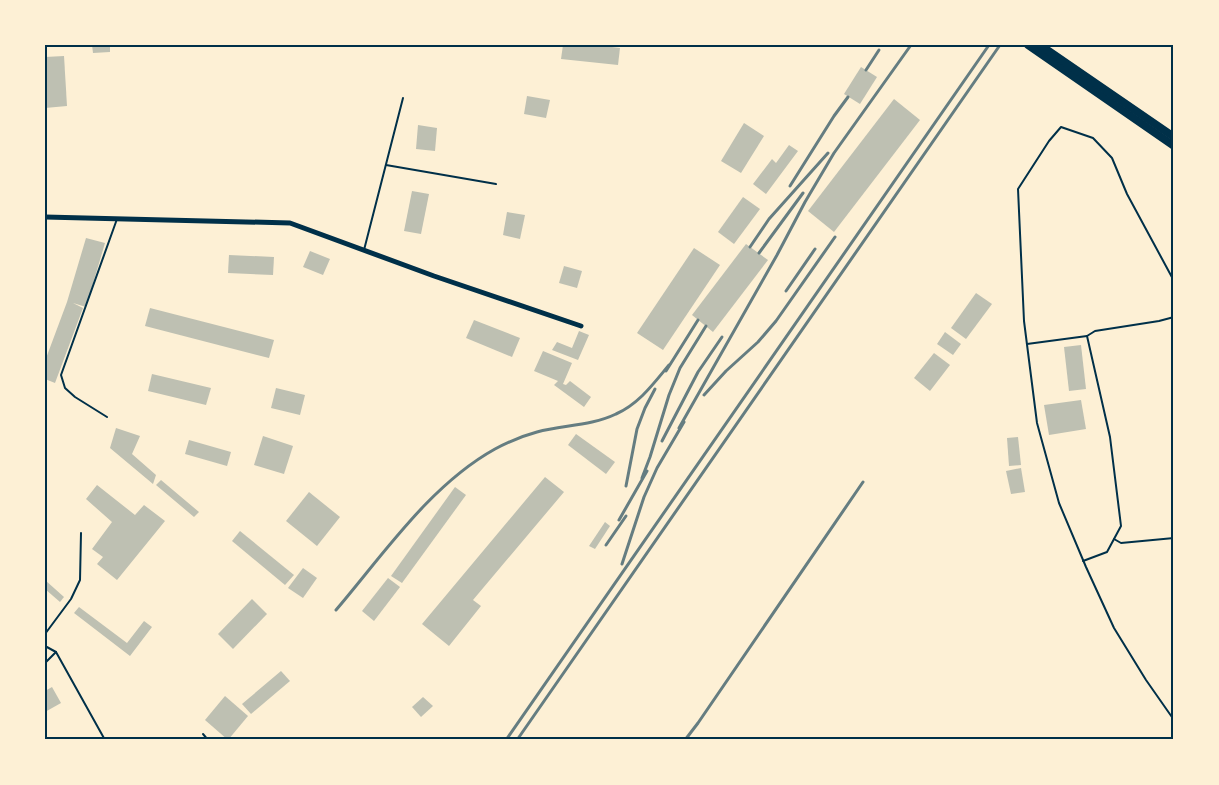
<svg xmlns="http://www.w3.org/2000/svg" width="1219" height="785" font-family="Overpass,sans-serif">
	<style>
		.building { fill: #bec0b2 }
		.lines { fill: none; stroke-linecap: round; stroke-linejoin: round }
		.service { stroke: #003049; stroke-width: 2 }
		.minor { stroke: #003049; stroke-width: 5 }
		.trunk { stroke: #003049; stroke-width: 8 }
		.rail { stroke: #657d81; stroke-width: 3 }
		.neatline { fill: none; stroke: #003049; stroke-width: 2 }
	</style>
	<rect width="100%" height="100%" fill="#fdf0d5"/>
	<!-- building -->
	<g class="building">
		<path d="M92 45H110V52L93 53Z"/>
		<path d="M563 45H596L620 48 618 65 561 59Z"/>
		<path d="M64 56 67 106 45 108V57Z"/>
		<path d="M861 67 877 77 860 104 844 94Z"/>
		<path d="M527 96 550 100 546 118 524 114Z"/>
		<path d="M894 99 920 120 834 232 808 211Z"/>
		<path d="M744 123 764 136 741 173 721 161Z"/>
		<path d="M418 125 437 128 435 151 416 149Z"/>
		<path d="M789 145 798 151 766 194 753 184 772 159 776 163Z"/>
		<path d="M412 191 429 194 421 234 404 231Z"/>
		<path d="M743 197 760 209 734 244 718 232Z"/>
		<path d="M507 212 525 215 520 239 503 235Z"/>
		<path d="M86 238 105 243 86 307 73 303 83 308 55 383 45 379V361L67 302Z"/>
		<path d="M746 244 768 260 713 332 692 315Z"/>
		<path d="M694 248 720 265 663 350 637 333Z"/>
		<path d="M310 251 330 259 323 275 303 267Z"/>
		<path d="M229 255 274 257 273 275 228 273Z"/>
		<path d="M564 266 582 271 577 288 559 283Z"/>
		<path d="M976 293 992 304 966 339 951 328Z"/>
		<path d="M150 308 274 340 269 358 145 326Z"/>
		<path d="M474 320 520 338 512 357 466 338Z"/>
		<path d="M579 331 589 335 578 360 552 350 557 342 572 348Z"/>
		<path d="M945 332 961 344 953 355 937 344Z"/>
		<path d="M1081 345 1086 389 1069 391 1064 347Z"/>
		<path d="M543 351 572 363 563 384 566 385 570 381 591 397 584 407 554 385 558 381 534 371Z"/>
		<path d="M934 353 950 365 930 391 914 378Z"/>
		<path d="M152 374 211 388 206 405 148 391Z"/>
		<path d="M276 388 305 395 300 415 271 408Z"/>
		<path d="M1081 400 1086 429 1049 435 1044 405Z"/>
		<path d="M116 428 140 436 132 454 156 475 153 484 110 448Z"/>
		<path d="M576 434 615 462 606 474 568 445Z"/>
		<path d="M263 436 293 446 284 474 254 465Z"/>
		<path d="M1018 437 1021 465 1009 466 1007 438Z"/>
		<path d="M189 440 231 452 227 466 185 454Z"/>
		<path d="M1021 468 1025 492 1011 494 1006 471Z"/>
		<path d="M545 477 564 492 473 600 481 606 449 646 422 624Z"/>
		<path d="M161 480 199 512 194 517 156 485Z"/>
		<path d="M97 485 135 515 144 505 165 521 117 580 97 564 103 557 92 549 112 522 86 499Z"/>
		<path d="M455 487 466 495 402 583 391 576Z"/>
		<path d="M309 492 340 517 317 546 286 521Z"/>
		<path d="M605 522 610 526 595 549 589 546Z"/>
		<path d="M240 531 294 575 285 585 232 541Z"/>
		<path d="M303 568 317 578 303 598 288 588Z"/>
		<path d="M388 578 400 587 374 621 362 611Z"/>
		<path d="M45 580 64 597 60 602 45 589Z"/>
		<path d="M252 599 267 614 233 649 218 634Z"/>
		<path d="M79 607 127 643 144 621 152 627 130 656 74 613Z"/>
		<path d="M281 671 290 681 251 714 242 704Z"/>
		<path d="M52 687 61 703 45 712V691Z"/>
		<path d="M225 696 248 716 228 740 205 720Z"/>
		<path d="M423 697 433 706 421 717 412 707Z"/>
	</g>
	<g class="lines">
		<!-- service -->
		<g class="service">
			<path d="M386 165 496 184"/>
			<path d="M364 250 403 98"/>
			<path d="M1174 281 1127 194 1112 158 1093 138 1061 127 1049 141 1018 189 1024 321 1037 423 1059 503 1086 567 1114 628 1146 680 1174 720"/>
			<path d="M1027 344 1087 336 1095 331 1159 321 1174 317"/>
			<path d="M107 417 75 397 65 388 61 375 117 219"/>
			<path d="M1114 539 1121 543 1174 538"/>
			<path d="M1083 561 1107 552 1121 526 1110 437 1087 336"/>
			<path d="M45 634 71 599 80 580 81 533"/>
			<path d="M45 646 56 652 105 740"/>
			<path d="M45 663 56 652"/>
			<path d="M203 734 208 740"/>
		</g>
		<!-- minor -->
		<path class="minor" d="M45 217 290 223 434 276 581 326"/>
		<!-- trunk -->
		<g class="trunk">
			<path d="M1028 45 1174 146"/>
			<path d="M1040 45 1174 137"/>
		</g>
		<!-- rail -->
		<g class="rail">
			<path d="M866 70 879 50"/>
			<path d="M790 186 834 116 848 97"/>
			<path d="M750 247 769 219 828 153"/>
			<path d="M759 253 803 193"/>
			<path d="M786 291 815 249"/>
			<path d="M666 371 698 320"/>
			<path d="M704 395 726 371 758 342 776 321 835 237"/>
			<path d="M679 428 777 255 805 202 834 153 911 45"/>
			<path d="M662 441 698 372 722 337"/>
			<path d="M642 478 650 457 669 395 680 368 706 326"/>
			<path d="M626 486 637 429 645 408 655 389"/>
			<path d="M619 520 647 471"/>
			<path d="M606 545 626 516"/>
			<path d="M622 564 644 497 657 468 684 422"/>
			<path d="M336 610C383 555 430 485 495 449 508 442 522 436 537 432 563 425 591 426 616 414 639 404 654 383 669 365"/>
			<path d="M506 740 989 45"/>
			<path d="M517 740 1000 45"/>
			<path d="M685 740 698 723 863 482"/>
		</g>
	</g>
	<!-- border -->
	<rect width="1219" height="785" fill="none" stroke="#fdf0d5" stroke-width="93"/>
	<rect x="46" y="46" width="1126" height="692" class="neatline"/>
</svg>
